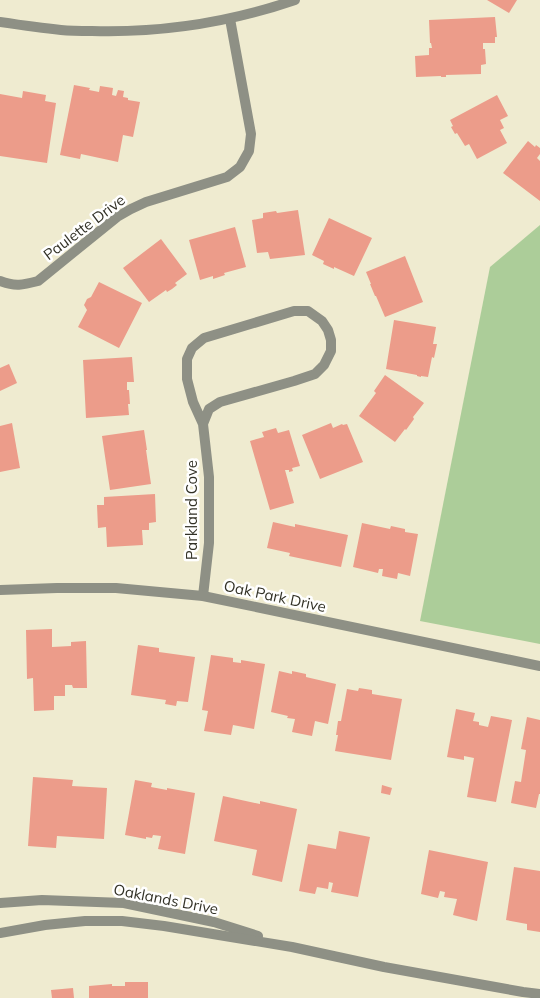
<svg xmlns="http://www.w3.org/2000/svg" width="540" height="998" font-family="Mulish,sans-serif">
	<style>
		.green { fill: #accd99 }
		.building { fill: #ec9c8a }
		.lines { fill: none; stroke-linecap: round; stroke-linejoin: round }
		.lane { stroke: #8e9085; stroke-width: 10 }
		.street { stroke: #8e9085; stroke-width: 10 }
		.labels { text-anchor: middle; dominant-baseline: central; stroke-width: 5; stroke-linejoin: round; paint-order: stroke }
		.street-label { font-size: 15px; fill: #323126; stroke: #fff }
	</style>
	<rect width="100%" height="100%" fill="#efebd0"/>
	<!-- green -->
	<path class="green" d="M540 225V644L420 621 490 267Z"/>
	<!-- building -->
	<g class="building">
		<path d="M487 0H517L509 13Z"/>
		<path d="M495 17 497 37H495V43H483V49H485L486 64 481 65V74L446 75V77H441V76L416 77 415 56 429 55V48H432L431 43H430L429 20Z"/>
		<path d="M74 85 90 88 89 90 99 92 100 86 113 88 112 95 116 96 118 90 124 91 123 97 128 98V100L140 102 133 137 123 135 118 162 81 154 80 159 60 155Z"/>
		<path d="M23 91 46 95 45 101 56 103 47 163 0 156V94L22 98Z"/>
		<path d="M497 95 508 116 500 120 504 128 500 130 507 143 477 159 469 144 465 146 457 133 455 134 451 127 453 126 450 120Z"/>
		<path d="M528 141 535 147 536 145 540 148V154L537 158 540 161V201L503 173Z"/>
		<path d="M298 210 305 255 270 259 268 252 257 253 252 220 263 218V213L276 211 277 213Z"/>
		<path d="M329 218 372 238 354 276 334 267V269L323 264 324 261 312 255Z"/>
		<path d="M235 227 246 267 224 273 225 275 213 279V276L200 280 189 240Z"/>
		<path d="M161 239 187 274 175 283 177 285 172 289 167 292 166 290 149 302 123 268Z"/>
		<path d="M405 256 423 302 385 317 376 296H375L370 284H371L366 272Z"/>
		<path d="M99 282 142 303 119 348 78 327 87 310 84 305 87 299 91 297Z"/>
		<path d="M394 320 436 327 433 344H437L434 358 432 357 428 377 421 376V377L417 376V375L386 369Z"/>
		<path d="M132 357 134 382H127V390H129L130 404H128L129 415 86 418 83 360Z"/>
		<path d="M9 364 17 383 0 391V368Z"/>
		<path d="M385 375 424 403 413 417 414 419 406 430 405 429 395 442 359 416 376 393 374 391Z"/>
		<path d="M12 423 20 468 0 472V426Z"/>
		<path d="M331 423 333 428 342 424 343 425 347 424 363 462 320 479 302 435Z"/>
		<path d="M276 428 278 433 289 430 300 466 292 468 293 471 289 472V470H285L294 503 270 510 250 441 264 437 262 432Z"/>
		<path d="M144 430 147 450H146L151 484 110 490 102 436Z"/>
		<path d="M155 494 156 522 149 523V530H142L143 545 107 547 106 527 98 528 97 505H104V497Z"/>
		<path d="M273 522 295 527V524L348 535 341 567 289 556 290 553 267 548Z"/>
		<path d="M362 523 390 529 391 526 405 529V532L418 534 410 576 398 573 397 579 382 576 383 569H379L378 573 353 567Z"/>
		<path d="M52 629V647L71 646V642L86 641 87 688H73L72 685H65V696H54V710L34 711 33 678 27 679 26 630Z"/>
		<path d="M138 645 159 648V652L195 657 188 702 177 701 176 706 165 704 166 700 131 695Z"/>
		<path d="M211 655 233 658V662L241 663V660L265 664 254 729 233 725 231 735 204 731 208 711 202 710Z"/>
		<path d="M279 671 292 674V671L306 674V677L336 684 328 724 315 721 312 736 292 732 295 719 287 718 288 716 271 712Z"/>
		<path d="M359 688 372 690V694L402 699 391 760 335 751 338 735H336L338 721H341L347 689 358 691Z"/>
		<path d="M456 709 475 713 473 721 479 722V725L488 727 491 716 512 720 496 802 467 797 474 758 464 756V760L447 757Z"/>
		<path d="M527 717 540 720V794H539L536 808 511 803 515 781 521 782 526 750 521 749Z"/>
		<path d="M33 777 73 780 72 786 107 788 104 839 57 836 56 848 28 846Z"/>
		<path d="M135 780 152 783 151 787 167 790V788L195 793 185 854 158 849 161 836 153 835 152 838 146 837V839L125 835Z"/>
		<path d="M382 785 392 788 390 795 381 793Z"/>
		<path d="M223 796 260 804V801L297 809 282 882 252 875 257 850 214 841Z"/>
		<path d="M339 831 370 837 358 897 331 892 333 883 329 882 328 889 317 887 315 894 299 891 308 844 336 849Z"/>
		<path d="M429 850 488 862 477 921 453 915 457 899 444 897 445 892 440 891 438 898 421 894Z"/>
		<path d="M514 867 540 871V932L527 930V924L506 920Z"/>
		<path d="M125 982H148V998H89V986L112 984V986H125Z"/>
		<path d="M73 988 74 998H52L51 990Z"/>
	</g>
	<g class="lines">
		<!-- lane -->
		<path class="lane" d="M0 281C15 287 23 285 38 281L117 217 131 209 146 202 227 177 240 167 249 151 251 134 230 19"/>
		<!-- street -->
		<g class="street">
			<path d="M0 22C20 25 41 28 61 30 71 31 81 31 92 31 162 33 228 23 295 0"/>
			<path d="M203 424 193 402 187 379V359L192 348 204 338 294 311H308L322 321 328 330 331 340V351L324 365 315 374 294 381 220 402 209 409 203 424 209 477V543L203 596"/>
			<path d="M0 590 57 588H116L203 596 540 666"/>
			<path d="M0 903 42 900 124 903 214 922 258 936"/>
			<path d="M0 933 45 925 85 921H122L164 926 292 947 384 967 523 992 540 994"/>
		</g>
	</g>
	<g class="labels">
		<!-- street labels -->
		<g class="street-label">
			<text transform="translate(84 227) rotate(-37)">Paulette Drive</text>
			<text transform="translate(191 510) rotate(-90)">Parkland Cove</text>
			<text transform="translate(275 596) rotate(12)">Oak Park Drive</text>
			<text transform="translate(166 899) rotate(11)">Oaklands Drive</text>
		</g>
	</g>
</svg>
